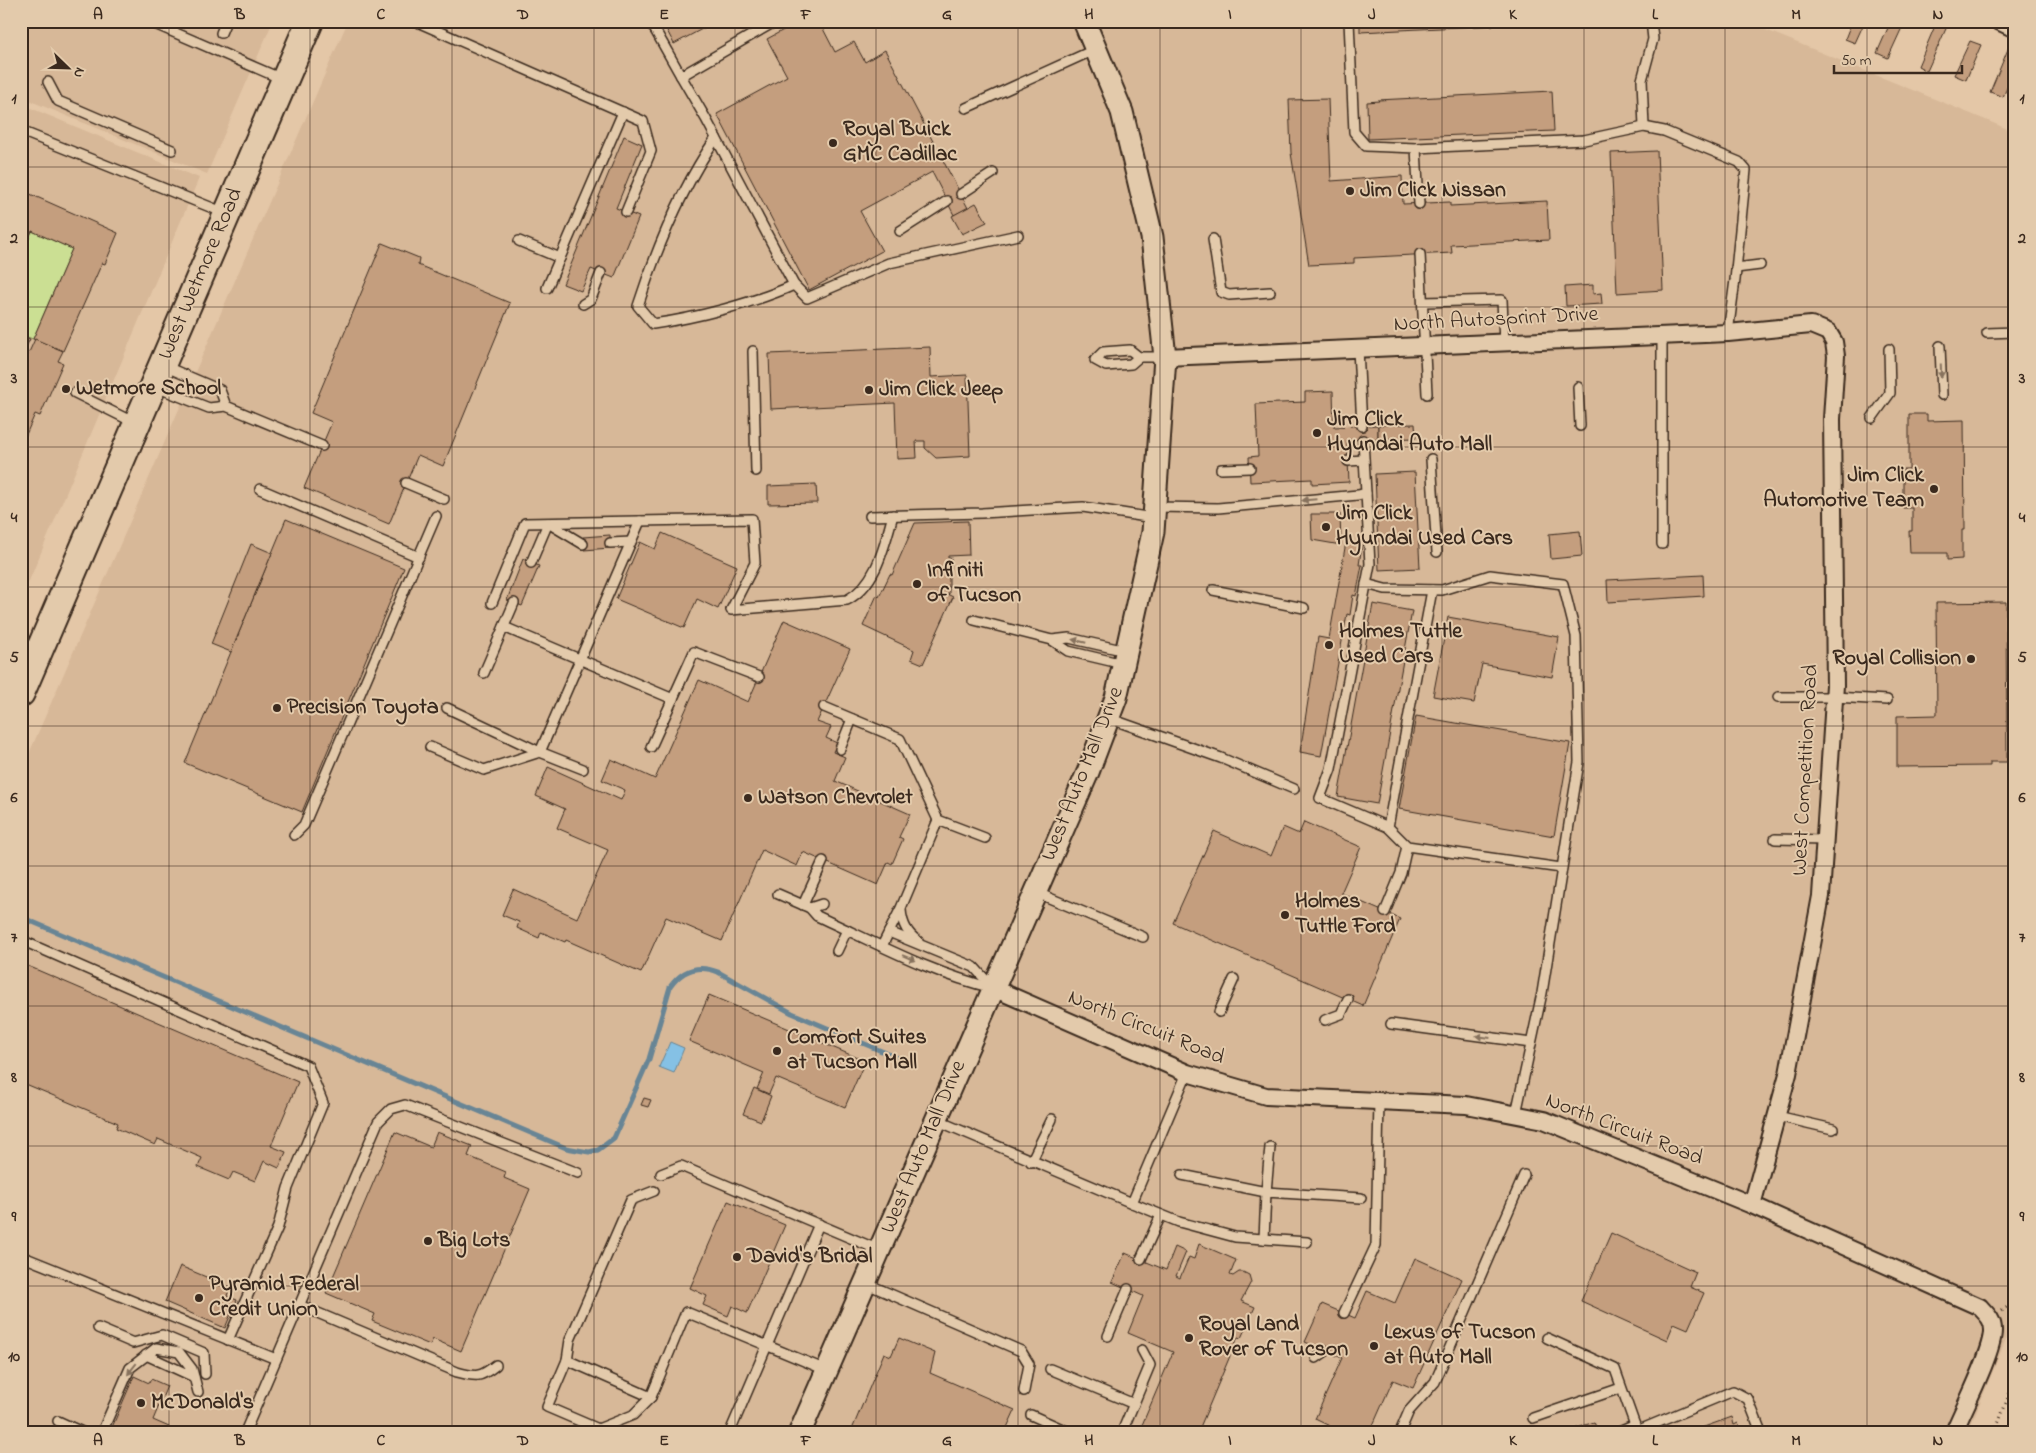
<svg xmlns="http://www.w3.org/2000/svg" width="2036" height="1453" font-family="'Indie Flower',sans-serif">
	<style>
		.built { fill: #d7b898 }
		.green { fill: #cbdf93; stroke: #838458 }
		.water { fill: #85c1e5; stroke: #678595 }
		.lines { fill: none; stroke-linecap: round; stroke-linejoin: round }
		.stream { stroke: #678595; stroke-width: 5 }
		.building { fill: #c49e7e; stroke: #3b2a1e }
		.service-casing { stroke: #3b2a1e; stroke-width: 12 }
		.minor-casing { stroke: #3b2a1e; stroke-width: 20 }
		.tertiary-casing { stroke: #3b2a1e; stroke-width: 25 }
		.primary-casing { stroke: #3b2a1e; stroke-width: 30 }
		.path { stroke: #3b2a1e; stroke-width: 3; stroke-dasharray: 1 4; stroke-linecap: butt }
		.service { stroke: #e3caab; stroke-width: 9 }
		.minor { stroke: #e3caab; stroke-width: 16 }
		.tertiary { stroke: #e3caab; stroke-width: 21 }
		.primary { stroke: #e3caab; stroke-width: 26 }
		.oneway { fill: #87725d }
		.grid { fill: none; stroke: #3b2a1e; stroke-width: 1; stroke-opacity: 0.55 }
		.poi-dot { fill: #3b2a1e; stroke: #e3caab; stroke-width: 2 }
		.labels { text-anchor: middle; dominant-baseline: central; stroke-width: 4; stroke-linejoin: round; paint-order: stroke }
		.poi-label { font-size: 22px; font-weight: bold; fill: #3b2a1e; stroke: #e3caab; text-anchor: start }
		.street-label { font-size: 22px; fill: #3b2a1e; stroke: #e3caab }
		.neatline { fill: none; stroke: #3b2a1e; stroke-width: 2 }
		.grid-label { font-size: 16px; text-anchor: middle; font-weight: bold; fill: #3b2a1e }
	</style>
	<rect width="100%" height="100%" fill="#e4c7a7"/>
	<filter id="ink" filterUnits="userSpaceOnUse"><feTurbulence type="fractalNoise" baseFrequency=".02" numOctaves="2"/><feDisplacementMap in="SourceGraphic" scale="10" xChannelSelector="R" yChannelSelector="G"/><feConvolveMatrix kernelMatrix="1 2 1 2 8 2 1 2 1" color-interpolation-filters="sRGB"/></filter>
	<g filter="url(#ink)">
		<!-- built -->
		<g class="built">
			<path d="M21 21H273L207 174 21 97Z"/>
			<path d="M348 21H1744L2015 132V1317L1968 1432H21V772Z"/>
			<path d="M21 104 199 178 21 600Z"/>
		</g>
		<!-- green -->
		<path class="green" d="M32 231 72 249 33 339 21 335V257Z"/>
		<!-- water -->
		<path class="water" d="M670 1042 684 1048 674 1073 659 1067Z"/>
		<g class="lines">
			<!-- stream -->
			<path class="stream" d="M21 917 566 1148 589 1152 598 1150 614 1138 649 1059 670 987C682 970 698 964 718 972L792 1013 912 1064"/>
		</g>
		<!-- building -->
		<g class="building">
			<path d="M662 21H717L674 44Z"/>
			<path d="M800 21H819L835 52 854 42 865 62 885 50 968 208 954 215 932 172 860 211 882 251 809 290 717 114 787 76 767 39Z"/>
			<path d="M1360 21H1540V23L1360 32Z"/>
			<path d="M1852 21H1865L1855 43 1845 39Z"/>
			<path d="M1891 21H1905L1888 58 1877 53Z"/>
			<path d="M1937 21 1949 22 1927 71 1918 66Z"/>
			<path d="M1970 41 1981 45 1966 80 1954 75Z"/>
			<path d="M2011 42 2015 44V69L2003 97 1990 92Z"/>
			<path d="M1552 91 1554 131 1368 139 1367 102 1379 101 1378 100Z"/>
			<path d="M1328 99 1331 181 1402 176 1403 204 1450 202V206L1547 201 1549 240 1451 245 1452 253 1354 258V263L1309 265 1291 153 1289 100Z"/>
			<path d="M624 136 642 144 616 208 639 217 614 278 591 269 581 291 563 284Z"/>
			<path d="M1657 151 1663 290 1617 293 1611 153Z"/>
			<path d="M21 190 118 233 105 264 102 263 63 351 33 339 72 249 32 231 21 257Z"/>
			<path d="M976 203 987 222 962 234 952 216Z"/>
			<path d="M382 243 419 258 418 265 510 303 443 466 418 455 389 524 304 488 332 422 311 413Z"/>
			<path d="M1593 285V294L1601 293 1602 304 1566 306 1565 287Z"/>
			<path d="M21 335 30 339 26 347 21 345Z"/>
			<path d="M35 339 63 351 58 361 63 363 40 416 35 414 21 446V370Z"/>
			<path d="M930 347 931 377 967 375 970 456 936 458 925 448V441H916L917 458 897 459 895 403 771 409 769 354Z"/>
			<path d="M1333 391 1334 427 1378 425V439L1347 440 1349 482 1312 484V479L1250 482 1249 457 1258 456 1256 404 1305 402V392Z"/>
			<path d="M1909 414H1927V421L1964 420 1965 530H1962V559L1947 560V553H1910L1909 531H1912V508H1903V469H1909Z"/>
			<path d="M1415 424 1416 438 1378 439V425Z"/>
			<path d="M1415 472 1420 568 1379 570 1375 474Z"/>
			<path d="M816 484 817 503 768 504V486Z"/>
			<path d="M1311 514H1340L1341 545 1312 540Z"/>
			<path d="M286 519 404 568 302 812 185 763Z"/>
			<path d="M968 521 969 555 948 556V558H951V569L949 570V594H947L953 597 923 664 911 659 914 650 863 626 877 595 879 597 890 574 892 575 915 523Z"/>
			<path d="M1580 531 1582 556 1551 559 1549 534Z"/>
			<path d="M662 533 737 566 718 609 697 599 684 628 616 599 640 542 655 549Z"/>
			<path d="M610 535V548L584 550 583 537Z"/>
			<path d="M1346 542 1362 545 1359 565H1362L1356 596 1353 595 1350 615 1347 614 1321 756 1300 752 1318 637 1329 639Z"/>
			<path d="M251 544 272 553 231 652 211 644Z"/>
			<path d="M523 559 539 566 522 606 507 600Z"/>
			<path d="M1703 575 1704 596 1608 602 1607 580Z"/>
			<path d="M2006 602 2007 762H1990V766L1897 767V716L1937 715 1936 603Z"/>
			<path d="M1373 604 1412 611 1377 804 1338 797Z"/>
			<path d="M1448 617 1559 637 1552 677 1482 664 1474 703 1433 696Z"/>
			<path d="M784 620 850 649 817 722 831 727 826 738 837 743 833 752 845 757 835 781 910 814 899 837 903 839 892 864 888 862 878 885 803 852 797 866 762 850 722 941 666 917 641 973 566 940 565 942 541 932 539 938 517 928 519 922 502 915 513 889 577 918 608 850 557 828 565 809 536 796 548 767 621 800 625 790 602 780 611 759 655 779 699 680 748 702Z"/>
			<path d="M1416 716 1570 743 1554 836 1399 809Z"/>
			<path d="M1304 822 1361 847 1341 893 1400 919 1363 1006 1173 923 1214 831 1271 856 1283 827 1299 834Z"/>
			<path d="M21 963 298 1082 271 1146 286 1152 279 1168 264 1161 255 1181 233 1172 229 1180 198 1167 202 1158 158 1139 155 1145 116 1128 118 1123 21 1082Z"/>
			<path d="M709 995 865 1061 845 1107 776 1078 769 1094 757 1089 764 1073 689 1041Z"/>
			<path d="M754 1088 771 1096 761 1121 743 1114Z"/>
			<path d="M644 1098 651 1100 648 1107 641 1105Z"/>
			<path d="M395 1132 431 1147 437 1132 472 1146 468 1156 506 1172 504 1178 530 1189 461 1351 433 1339 430 1345 372 1321 375 1314 326 1293Z"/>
			<path d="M728 1201 785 1225 747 1313 732 1306 728 1316 703 1305 707 1296 690 1288Z"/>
			<path d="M1611 1233 1696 1272 1690 1287 1704 1293 1688 1329 1674 1323 1667 1340 1581 1301Z"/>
			<path d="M1199 1244 1236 1260 1230 1275 1233 1276 1239 1272H1243L1249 1275 1251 1282 1241 1301 1255 1307 1241 1338 1238 1337 1198 1432H1139L1173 1352 1128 1333 1143 1296 1112 1282 1125 1253 1166 1270 1175 1247 1186 1252 1176 1276 1180 1278 1189 1257 1194 1259Z"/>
			<path d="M1415 1258 1462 1279 1413 1388 1393 1380 1370 1432H1342L1315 1419 1342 1358 1305 1342 1322 1304 1355 1318 1367 1291 1395 1303Z"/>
			<path d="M180 1266 230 1287 227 1296 237 1300 225 1328 165 1302Z"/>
			<path d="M899 1338 935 1353 930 1373 1015 1410 1005 1432H851L884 1353 891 1356Z"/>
			<path d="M134 1376 149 1383 151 1379 167 1386 153 1420 169 1427 167 1432H110Z"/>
			<path d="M1732 1417 1734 1425 1738 1423 1741 1432H1690Z"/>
			<path d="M1594 1422 1598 1432H1566Z"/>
		</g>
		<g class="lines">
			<!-- service casing -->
			<g class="service-casing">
				<g id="service">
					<path d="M148 21 282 79"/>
					<path d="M415 21 643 121 651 151 626 212"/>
					<path d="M650 21 681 76"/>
					<path d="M776 21 681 76 706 119 794 285 807 298 889 263 1018 235"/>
					<path d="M1349 21 1354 132 1366 146 1416 148 1584 140 1644 127 1664 131 1739 162 1746 170 1735 280 1728 333"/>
					<path d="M221 33 226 21"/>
					<path d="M48 82 58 101 172 150"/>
					<path d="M966 108 1096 49"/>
					<path d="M1644 127 1642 80 1653 39 1651 21"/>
					<path d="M21 131 225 213"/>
					<path d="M716 138C681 189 657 247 638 306L653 324C696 318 754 303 794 285"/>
					<path d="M1416 148 1419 204"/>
					<path d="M961 194 993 173"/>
					<path d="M900 231 947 201"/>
					<path d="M1213 239 1221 292 1229 295 1270 292"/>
					<path d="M519 241 560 258"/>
					<path d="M1420 254 1427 394"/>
					<path d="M1736 268 1760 265"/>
					<path d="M547 288 623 112"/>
					<path d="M1423 302 1502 300 1504 342"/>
					<path d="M583 304 591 299 601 273"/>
					<path d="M1987 333 2015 332"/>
					<path d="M1940 346 1942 395"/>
					<path d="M1358 349 1362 426"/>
					<path d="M1130 350 1139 357 1131 364 1106 366 1095 360 1103 352Z"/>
					<path d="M753 351 756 471"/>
					<path d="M1139 357H1165"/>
					<path d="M156 387 209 408 226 406 220 390 164 366"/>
					<path d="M1578 387 1580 426"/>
					<path d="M75 393 135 423"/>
					<path d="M226 406 322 446"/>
					<path d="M1872 418 1890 393 1889 349"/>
					<path d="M1431 459 1437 552"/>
					<path d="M1348 461 1364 460"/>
					<path d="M1221 469 1250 468"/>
					<path d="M406 483 444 499"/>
					<path d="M260 489 419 557"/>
					<path d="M1366 493 1370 564 1331 769 1320 798 1388 827"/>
					<path d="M1155 507 1218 508 1358 495 1366 493 1363 440"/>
					<path d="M870 516 982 513 1083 507 1153 518"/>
					<path d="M610 543 631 542"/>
					<path d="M1662 544V335"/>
					<path d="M531 563 548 523 583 544"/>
					<path d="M1366 584 1385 589 1442 590 1490 575 1563 584 1576 636 1579 762 1542 993 1516 1114"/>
					<path d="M1213 590 1304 608"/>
					<path d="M1432 590 1388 827 1407 846 1561 868"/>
					<path d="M492 603 525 523 752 519 755 563 731 610 847 600C877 584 884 546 893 515"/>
					<path d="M974 620 1052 640"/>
					<path d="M504 627 673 699"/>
					<path d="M1123 664 1068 651 1052 640 1069 638 1126 651"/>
					<path d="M484 673 514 603"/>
					<path d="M1778 697H1834L1887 700"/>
					<path d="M824 707 900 739 938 820 985 838"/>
					<path d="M447 708 540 752 583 769"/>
					<path d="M1108 718 1221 758 1294 789"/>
					<path d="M430 747 484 770 540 752 640 521"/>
					<path d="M651 747 694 652 759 677"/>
					<path d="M840 749 852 719"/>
					<path d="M294 835 304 825 436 516"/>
					<path d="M1775 839 1825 840"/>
					<path d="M1035 892 1143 937"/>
					<path d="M778 894 810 908 817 916C874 942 932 974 993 988"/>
					<path d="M803 905 823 861"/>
					<path d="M810 908 822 904"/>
					<path d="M901 910C902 923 907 934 918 941"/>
					<path d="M1385 912 1401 873 1407 846"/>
					<path d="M889 932 974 967 993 988"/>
					<path d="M21 940 308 1066 323 1103 288 1188 278 1227 228 1340"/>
					<path d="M882 946 901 908 938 820"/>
					<path d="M837 951 847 930"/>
					<path d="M1219 1012 1234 979"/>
					<path d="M1325 1020 1341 1014 1348 999"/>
					<path d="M1391 1024 1531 1043"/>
					<path d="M1777 1116 1833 1129"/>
					<path d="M936 1120 1132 1203 1187 1073"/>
					<path d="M1031 1162 1052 1119"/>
					<path d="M661 1174 681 1166 879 1250"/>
					<path d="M1182 1175 1266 1192 1270 1147"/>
					<path d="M1132 1203 1179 1222 1235 1237 1307 1242"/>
					<path d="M1264 1239 1266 1192 1361 1198"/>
					<path d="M21 1256 276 1359"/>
					<path d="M1141 1259 1161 1215"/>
					<path d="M865 1283 1021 1351 1029 1364 1024 1391"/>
					<path d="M299 1305 457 1372C476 1377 480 1378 496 1365"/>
					<path d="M1344 1313 1376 1245 1379 1101"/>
					<path d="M98 1328 133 1343 162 1335 204 1353 205 1374"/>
					<path d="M1108 1336 1128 1289"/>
					<path d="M1547 1338 1615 1369 1637 1431 1733 1391 1748 1399 1761 1432"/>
					<path d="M146 1355 194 1377"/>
					<path d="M1316 1358 1326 1351"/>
					<path d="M567 1360 570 1340 631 1200 654 1191"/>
					<path d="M1050 1369 1134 1404"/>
					<path d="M1031 1415 1069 1432"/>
					<path d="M1533 1418 1621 1388"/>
					<path d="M58 1421 82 1432"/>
					<path d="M603 1431 547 1407 567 1360 651 1397"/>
					<path d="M102 1432 130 1368 156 1348 179 1352 192 1369 198 1392"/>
					<path d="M245 1432 378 1122 391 1109 405 1105 578 1173"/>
					<path d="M596 1432 598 1429 633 1415 651 1397 686 1312 826 1370"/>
					<path d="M730 1432 819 1224"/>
					<path d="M1122 1432 1150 1365 1142 1350"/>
					<path d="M1400 1432 1409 1411 1435 1382 1524 1175"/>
					<path d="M1619 1432 1635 1425"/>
				</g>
			</g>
			<!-- minor casing -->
			<g class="minor-casing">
				<g id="minor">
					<path d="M1998 21 2015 29"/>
					<path d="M1165 357 1728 333 1811 325 1828 332 1834 342 1836 356 1832 419 1835 685 1821 896 1788 1074 1752 1205"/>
					<path d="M993 988 1187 1073 1266 1096 1466 1105 1544 1120 1752 1205 1980 1307C1986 1314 1993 1319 1993 1330 1994 1350 1963 1410 1954 1432"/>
				</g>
			</g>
			<!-- tertiary casing -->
			<g class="tertiary-casing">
				<path id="tertiary" d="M800 1432 1088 772 1116 698 1153 532 1165 357 1152 237 1122 112 1084 21"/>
			</g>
			<!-- primary casing -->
			<g class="primary-casing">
				<path id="primary" d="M21 693 310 21"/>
			</g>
			<!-- path -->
			<g class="path">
				<path d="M2002 1311 2015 1301"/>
				<path d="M1995 1432 2015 1379"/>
			</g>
			<!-- service -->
			<use href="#service" class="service"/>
			<!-- minor -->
			<use href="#minor" class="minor"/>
			<!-- tertiary -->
			<use href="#tertiary" class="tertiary"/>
			<!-- primary -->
			<use href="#primary" class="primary"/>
		</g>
		<!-- one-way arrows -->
		<defs><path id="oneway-solid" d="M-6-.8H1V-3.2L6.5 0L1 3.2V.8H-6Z" transform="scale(1.25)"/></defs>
		<g class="oneway">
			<use href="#oneway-solid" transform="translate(1941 371) rotate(88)"/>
			<use href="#oneway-solid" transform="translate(1309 500) rotate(175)"/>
			<use href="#oneway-solid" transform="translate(1079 641) rotate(-167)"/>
			<use href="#oneway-solid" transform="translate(909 958) rotate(22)"/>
			<use href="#oneway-solid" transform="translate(1483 1037) rotate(-172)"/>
			<use href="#oneway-solid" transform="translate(132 1369) rotate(128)"/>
		</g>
	</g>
	<!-- grid -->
	<path class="grid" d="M169 21V1432M310 21V1432M452 21V1432M594 21V1432M735 21V1432M876 21V1432M1018 21V1432M1160 21V1432M1301 21V1432M1442 21V1432M1584 21V1432M1725 21V1432M1867 21V1432M21 167H2015M21 307H2015M21 447H2015M21 587H2015M21 726H2015M21 866H2015M21 1006H2015M21 1146H2015M21 1286H2015"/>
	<!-- markers -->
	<g class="poi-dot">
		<circle cx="833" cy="143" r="5"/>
		<circle cx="1350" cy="191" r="5"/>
		<circle cx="66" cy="389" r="5"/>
		<circle cx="869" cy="390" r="5"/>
		<circle cx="1317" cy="433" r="5"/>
		<circle cx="1934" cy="489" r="5"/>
		<circle cx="1326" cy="527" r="5"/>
		<circle cx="917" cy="584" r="5"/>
		<circle cx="1329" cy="645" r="5"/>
		<circle cx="1971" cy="659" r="5"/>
		<circle cx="277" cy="708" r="5"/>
		<circle cx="748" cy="798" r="5"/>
		<circle cx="1285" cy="915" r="5"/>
		<circle cx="777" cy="1051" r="5"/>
		<circle cx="428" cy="1241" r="5"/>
		<circle cx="737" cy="1257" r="5"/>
		<circle cx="199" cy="1298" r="5"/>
		<circle cx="1189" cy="1338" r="5"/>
		<circle cx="1374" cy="1346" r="5"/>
		<circle cx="141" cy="1403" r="5"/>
	</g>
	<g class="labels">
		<!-- poi labels -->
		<g class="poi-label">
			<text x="843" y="130">Royal Buick<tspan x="843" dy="25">GMC Cadillac</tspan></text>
			<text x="1360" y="191">Jim Click Nissan</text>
			<text x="76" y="389">Wetmore School</text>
			<text x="879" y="390">Jim Click Jeep</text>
			<text x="1327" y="420">Jim Click<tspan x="1327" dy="25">Hyundai Auto Mall</tspan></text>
			<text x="1924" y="476" text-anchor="end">Jim Click<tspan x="1924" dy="25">Automotive Team</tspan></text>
			<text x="1336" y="514">Jim Click<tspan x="1336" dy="25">Hyundai Used Cars</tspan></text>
			<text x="927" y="571">Infiniti<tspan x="927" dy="25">of Tucson</tspan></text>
			<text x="1339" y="632">Holmes Tuttle<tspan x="1339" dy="25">Used Cars</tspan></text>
			<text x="1961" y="659" text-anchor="end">Royal Collision</text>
			<text x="287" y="708">Precision Toyota</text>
			<text x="758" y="798">Watson Chevrolet</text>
			<text x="1295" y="902">Holmes<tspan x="1295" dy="25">Tuttle Ford</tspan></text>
			<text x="787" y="1038">Comfort Suites<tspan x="787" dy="25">at Tucson Mall</tspan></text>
			<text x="438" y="1241">Big Lots</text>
			<text x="747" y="1257">David's Bridal</text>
			<text x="209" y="1285">Pyramid Federal<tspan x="209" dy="25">Credit Union</tspan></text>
			<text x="1199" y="1325">Royal Land<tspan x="1199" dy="25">Rover of Tucson</tspan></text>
			<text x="1384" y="1333">Lexus of Tucson<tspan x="1384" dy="25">at Auto Mall</tspan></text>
			<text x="151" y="1403">McDonald's</text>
		</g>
		<!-- street labels -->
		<g class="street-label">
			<text transform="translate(201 274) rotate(-67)">West Wetmore Road</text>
			<text transform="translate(1496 320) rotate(-3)">North Autosprint Drive</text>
			<text transform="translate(1806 770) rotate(-87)">West Competition Road</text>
			<text transform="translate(1083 774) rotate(-68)">West Auto Mall Drive</text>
			<text transform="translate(1146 1028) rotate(22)">North Circuit Road</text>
			<text transform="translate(1624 1130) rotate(21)">North Circuit Road</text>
			<text transform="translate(924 1147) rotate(-67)">West Auto Mall Drive</text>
		</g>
	</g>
	<!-- margin -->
	<rect width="2036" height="1453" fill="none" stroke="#e3caab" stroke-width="55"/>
	<!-- north arrow -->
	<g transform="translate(68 68) rotate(113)" stroke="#e3caab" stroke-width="4" paint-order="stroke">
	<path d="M0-4L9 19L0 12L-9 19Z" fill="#3b2a1e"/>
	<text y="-8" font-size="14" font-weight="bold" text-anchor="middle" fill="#3b2a1e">N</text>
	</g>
	<!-- scale -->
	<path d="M1834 65v8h128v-8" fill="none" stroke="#3b2a1e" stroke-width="2.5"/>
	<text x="1841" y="65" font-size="15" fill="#3b2a1e" stroke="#e3caab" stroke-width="4" paint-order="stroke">50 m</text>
	<rect x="28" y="28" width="1980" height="1398" class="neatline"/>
	<g class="grid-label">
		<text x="98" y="19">A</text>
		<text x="240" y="19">B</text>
		<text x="381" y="19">C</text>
		<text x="523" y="19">D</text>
		<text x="664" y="19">E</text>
		<text x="806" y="19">F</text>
		<text x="947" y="19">G</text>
		<text x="1089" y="19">H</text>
		<text x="1230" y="19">I</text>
		<text x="1372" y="19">J</text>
		<text x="1513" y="19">K</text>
		<text x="1655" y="19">L</text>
		<text x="1796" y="19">M</text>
		<text x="1938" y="19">N</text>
		<text x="14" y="103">1</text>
		<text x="2022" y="103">1</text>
		<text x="14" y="243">2</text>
		<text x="2022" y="243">2</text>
		<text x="14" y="383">3</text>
		<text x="2022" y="383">3</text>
		<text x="14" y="522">4</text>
		<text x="2022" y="522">4</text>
		<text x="14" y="662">5</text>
		<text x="2022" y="662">5</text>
		<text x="14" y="802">6</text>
		<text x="2022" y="802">6</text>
		<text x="14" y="942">7</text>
		<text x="2022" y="942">7</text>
		<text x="14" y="1082">8</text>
		<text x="2022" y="1082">8</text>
		<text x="14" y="1221">9</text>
		<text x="2022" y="1221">9</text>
		<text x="14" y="1361">10</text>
		<text x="2022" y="1361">10</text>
		<text x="98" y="1445">A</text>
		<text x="240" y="1445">B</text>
		<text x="381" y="1445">C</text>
		<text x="523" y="1445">D</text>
		<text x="664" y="1445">E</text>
		<text x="806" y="1445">F</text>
		<text x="947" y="1445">G</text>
		<text x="1089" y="1445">H</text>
		<text x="1230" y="1445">I</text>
		<text x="1372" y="1445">J</text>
		<text x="1513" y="1445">K</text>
		<text x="1655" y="1445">L</text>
		<text x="1796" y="1445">M</text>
		<text x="1938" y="1445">N</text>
	</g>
</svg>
